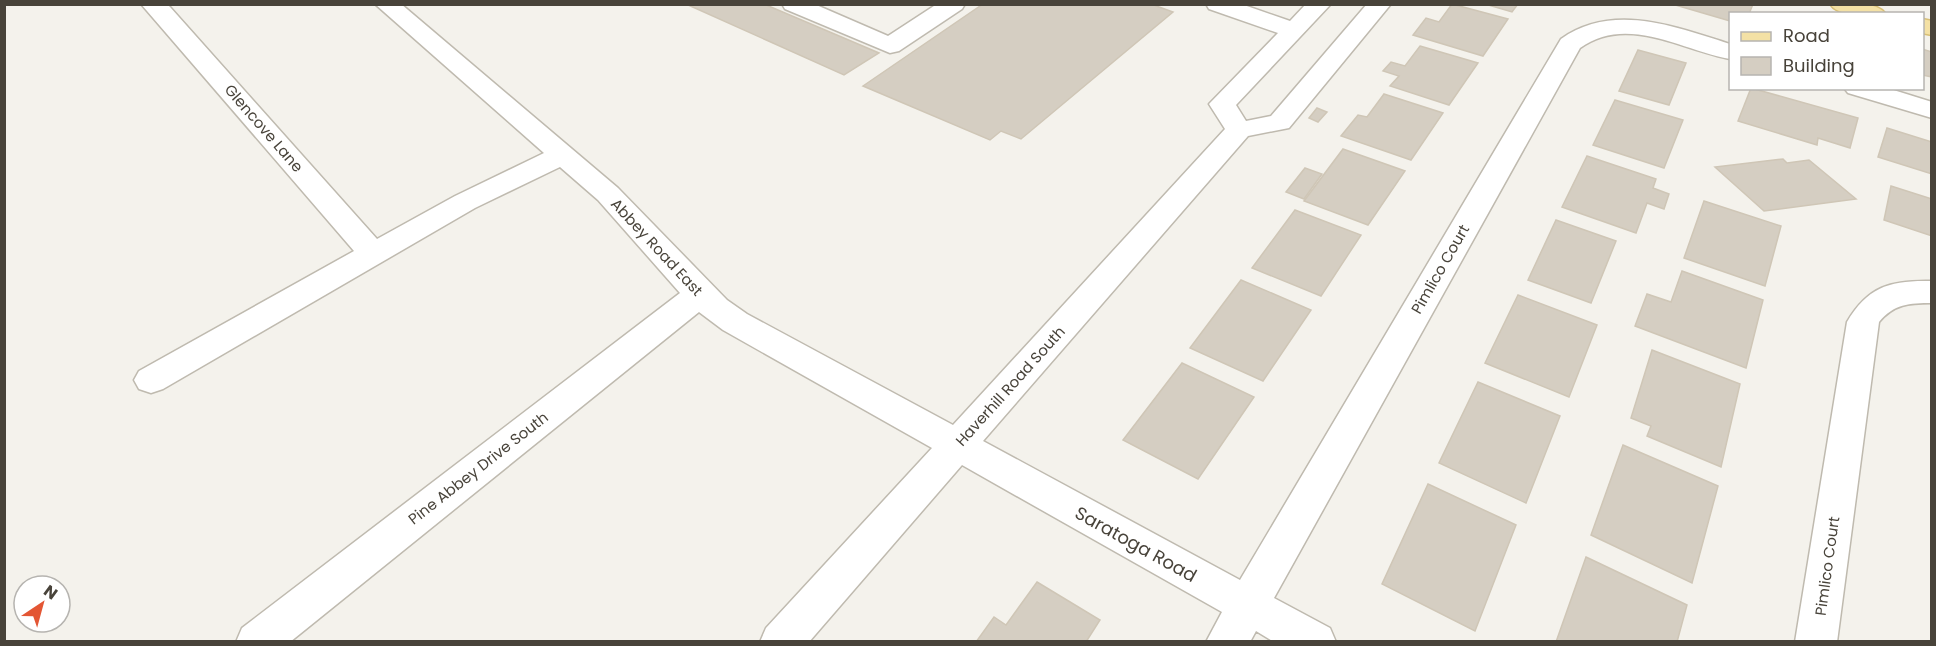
<svg xmlns="http://www.w3.org/2000/svg" width="1936" height="646" font-family="Poppins,sans-serif">
	<style>
		.building { fill: #d5cec2; stroke: #cfc6b6; stroke-width: 1.5 }
		.lines { fill: none; stroke-linecap: round; stroke-linejoin: round }
		.minor-casing { stroke: #bfbaaf; stroke-width: 3 }
		.major-casing { stroke: #d8bf76; stroke-width: 3 }
		.minor { fill: #fff; fill-rule: evenodd }
		.major { fill: #f4e1a5; fill-rule: evenodd }
		.labels { text-anchor: middle; dominant-baseline: central; stroke-width: 6; stroke-linejoin: round; paint-order: stroke }
		.street-label { font-size: 15px; fill: #48433a; stroke: #fff }
		.near-street-label { font-size: 18px; fill: #48433a; stroke: #fff }
	</style>
	<rect width="100%" height="100%" fill="#f4f2ec"/>
	<!-- building -->
	<g class="building">
		<path d="M686 4H764L879 53 844 75Z"/>
		<path d="M983 4H1151L1173 12 1021 139 1001 131 990 140 863 86Z"/>
		<path d="M1452 4 1508 19 1483 56 1413 35 1426 18 1439 22Z"/>
		<path d="M1485 4H1518L1512 12Z"/>
		<path d="M1672 4H1753L1749 14H1730V21Z"/>
		<path d="M1420 46 1478 63 1449 105 1390 86 1399 76 1383 71 1391 62 1405 66Z"/>
		<path d="M1922 49 1932 52V77L1922 75Z"/>
		<path d="M1638 50 1686 63 1669 105 1619 91Z"/>
		<path d="M1751 88 1858 118 1850 148 1818 138 1817 145 1738 121Z"/>
		<path d="M1384 94 1443 113 1411 160 1341 136 1358 115 1367 117Z"/>
		<path d="M1615 100 1683 120 1664 168 1593 145Z"/>
		<path d="M1317 108 1327 112 1318 122 1309 118Z"/>
		<path d="M1887 128 1932 142V174L1878 157Z"/>
		<path d="M1343 149 1405 171 1368 225 1304 201Z"/>
		<path d="M1587 156 1656 179 1653 188 1669 194 1664 209 1647 203 1636 233 1562 207Z"/>
		<path d="M1783 159 1787 163 1809 160 1856 199 1764 211 1715 167Z"/>
		<path d="M1305 168 1322 174 1304 199 1286 192Z"/>
		<path d="M1891 186 1932 199V236L1884 220Z"/>
		<path d="M1704 201 1781 226 1765 286 1684 258Z"/>
		<path d="M1295 210 1361 235 1321 296 1252 268Z"/>
		<path d="M1556 220 1616 241 1591 303 1528 280Z"/>
		<path d="M1682 271 1763 300 1746 368 1635 326 1647 294 1671 302Z"/>
		<path d="M1241 280 1311 310 1263 381 1190 348Z"/>
		<path d="M1518 295 1597 325 1569 397 1485 363Z"/>
		<path d="M1652 350 1740 384 1721 467 1647 436 1651 426 1631 418Z"/>
		<path d="M1182 363 1254 397 1198 479 1123 440Z"/>
		<path d="M1478 382 1560 416 1526 503 1439 463Z"/>
		<path d="M1623 445 1718 486 1692 583 1591 535Z"/>
		<path d="M1428 484 1516 525 1475 631 1382 584Z"/>
		<path d="M1586 557 1687 605 1677 642H1556Z"/>
		<path d="M1037 582 1100 620 1086 642H976L994 617 1006 625Z"/>
	</g>
	<g class="lines">
		<!-- minor casing -->
		<g class="minor-casing">
			<g id="minor">
				<path d="M141 4H167L170 7 377 239 455 196 544 153 375 4H401L618 188 727 300 747 314 953 425 1225 129 1209 104 1278 33 1209 9 1206 4H1241L1290 21 1306 4H1331L1236 105 1246 121 1271 116 1367 4H1391L1289 128 1248 136 983 441 1240 580 1561 39C1613 2 1676 27 1730 44V59C1681 50 1627 14 1580 48L1274 598 1330 628 1336 642H1274L1256 631 1250 642H1206L1222 612 962 465 809 642H760L766 628 932 448 723 330 699 312 290 642H236L242 628 680 293 598 200 560 167 475 208 163 389 151 393 139 389 134 380 139 371 354 251Z"/>
				<path d="M782 4H814L888 36 937 4H965L962 9 899 51 890 53 785 9Z"/>
				<path d="M1844 88H1887L1932 102V118L1848 93Z"/>
				<path d="M1932 281V303C1909 303 1894 304 1879 322L1837 642H1795L1847 322C1868 286 1891 280 1932 281Z"/>
			</g>
		</g>
		<!-- major casing -->
		<g class="major-casing">
			<g id="major">
				<path d="M1830 4C1845 4 1876 0 1886 14 1871 14 1840 19 1830 4Z"/>
				<path d="M1922 19 1932 21V35L1922 33Z"/>
			</g>
		</g>
		<!-- minor -->
		<use href="#minor" class="minor"/>
		<!-- major -->
		<use href="#major" class="major"/>
	</g>
	<g class="labels">
		<!-- street labels -->
		<g class="street-label">
			<text transform="translate(264 128) rotate(49)">Glencove Lane</text>
			<text transform="translate(657 247) rotate(47)">Abbey Road East</text>
			<text transform="translate(1440 269) rotate(-60)">Pimlico Court</text>
			<text transform="translate(1010 386) rotate(-48)">Haverhill Road South</text>
			<text transform="translate(478 468) rotate(-38)">Pine Abbey Drive South</text>
			<text transform="translate(1827 566) rotate(-82)">Pimlico Court</text>
		</g>
		<!-- near-street labels -->
		<g class="near-street-label">
			<text transform="translate(1136 544) rotate(29)">Saratoga Road</text>
		</g>
	</g>
	<!-- border -->
	<rect width="1936" height="646" fill="none" stroke="#48433a" stroke-width="12"/>
	<!-- legend -->
	<rect x="1729" y="12" width="195" height="78" fill="#ffffff" stroke="#b6b4b0" stroke-width="1.5"/>
	<rect x="1741" y="32" width="30" height="9" fill="#f4e1a5" stroke="#b6b4b0" stroke-width="1.5"/>
	<text x="1783" y="42" font-size="18" fill="#48433a">Road</text>
	<rect x="1741" y="57" width="30" height="18" fill="#d5cec2" stroke="#b6b4b0" stroke-width="1.5"/>
	<text x="1783" y="72" font-size="18" fill="#48433a">Building</text>
	<!-- north arrow -->
	<g transform="translate(42 604) rotate(36)"><circle r="28" fill="#ffffff" stroke="#b6b4b0" stroke-width="1.5"/>
	<path d="M0-4.5L10 22L0 15L-10 22Z" fill="#e35634"/>
	<text y="-9" font-size="16" font-weight="bold" text-anchor="middle" fill="#48433a">N</text>
	</g>
</svg>
